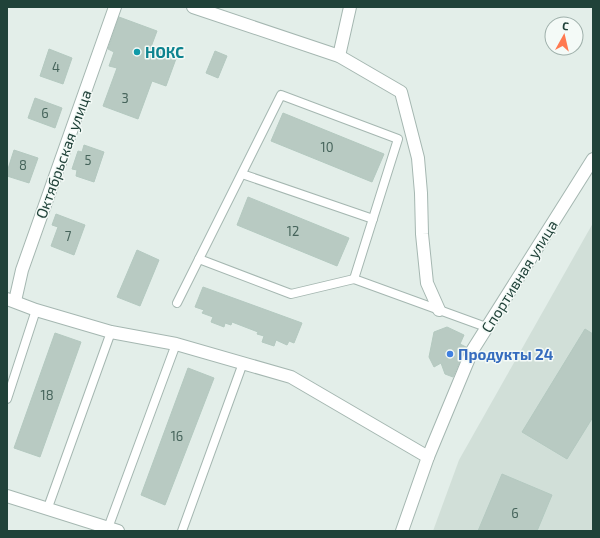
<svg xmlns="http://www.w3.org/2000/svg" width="600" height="538" font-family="'Exo 2',sans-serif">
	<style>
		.built { fill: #d1dfd8 }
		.building { fill: #b8cac2; stroke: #b4c9c0 }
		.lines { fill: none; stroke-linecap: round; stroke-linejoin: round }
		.service-casing { stroke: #a5b7b1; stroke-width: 10 }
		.minor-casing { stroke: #a5b7b1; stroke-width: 14 }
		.service { stroke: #fff; stroke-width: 8 }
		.minor { stroke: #fff; stroke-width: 12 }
		.culture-dot { fill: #0f9aa8; stroke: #f4faf7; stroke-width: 1.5 }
		.shop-dot { fill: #3f7fe0; stroke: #f4faf7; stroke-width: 1.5 }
		.labels { text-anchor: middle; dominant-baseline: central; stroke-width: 3; stroke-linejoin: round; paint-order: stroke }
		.number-label { font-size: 13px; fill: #46645b }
		.culture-label { font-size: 15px; font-weight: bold; fill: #0d838f; stroke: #f4faf7; text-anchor: start }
		.street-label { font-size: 15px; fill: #204239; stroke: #f4faf7 }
		.shop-label { font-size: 15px; font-weight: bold; fill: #366cbe; stroke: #f4faf7; text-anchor: start }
	</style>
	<rect width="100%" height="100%" fill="#e3eee9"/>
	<!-- built -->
	<path class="built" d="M593 223V531H433L459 460Z"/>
	<!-- building -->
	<g class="building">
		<path d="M119 17 157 31 151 47 177 56 166 86 152 81 138 119 103 106 117 68 109 66 114 52 108 49Z"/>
		<path d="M49 49 72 58 63 84 40 76Z"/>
		<path d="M215 51 227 56 218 78 206 73Z"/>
		<path d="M35 98 62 108 55 128 28 118Z"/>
		<path d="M283 113 384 154 372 182 271 141Z"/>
		<path d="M84 145 104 152 94 182 76 176 77 170 72 169 78 151 82 152Z"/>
		<path d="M14 150 38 158 29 183 7 176V172Z"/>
		<path d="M248 197 349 238 337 266 237 225Z"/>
		<path d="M56 214 85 225 74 255 51 246 58 227 52 225Z"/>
		<path d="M137 250 159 260 140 306 117 297Z"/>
		<path d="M203 287 302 323 294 343 289 341 287 345 276 340 274 346 262 342 264 336 257 334 258 332 232 322 231 325 225 323 224 327 211 322 213 317 202 313 204 310 195 307Z"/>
		<path d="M447 327 464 335 460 344 466 347 453 377 445 374 441 363 434 367 429 357 434 332Z"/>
		<path d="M585 329 593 334V417L567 459 522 432Z"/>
		<path d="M55 333 81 342 40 457 14 448Z"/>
		<path d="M188 368 214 378 165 505 141 495Z"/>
		<path d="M502 474 552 495 537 531H478Z"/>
	</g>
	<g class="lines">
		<!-- service casing -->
		<g class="service-casing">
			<g id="service">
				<path d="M242 174 373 219"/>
				<path d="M199 259 291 294 354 279"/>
				<path d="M177 303 281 95 398 139 354 279 486 327"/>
				<path d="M7 399 36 310"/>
				<path d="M47 510 111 332"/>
				<path d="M108 528 176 344"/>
				<path d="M182 531 243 363"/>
			</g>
		</g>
		<!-- minor casing -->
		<g class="minor-casing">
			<g id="minor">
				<path d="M193 7 339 56 401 92 418 158 421 193 422 234 427 283 439 310"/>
				<path d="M339 56 350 7"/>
				<path d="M7 299 36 310 111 332 176 344 291 377 428 457"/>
				<path d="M15 301 22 270 115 7"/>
				<path d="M7 496 118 531"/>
				<path d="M402 531 428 457 472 351 593 159"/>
			</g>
		</g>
		<!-- service -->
		<use href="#service" class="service"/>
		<!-- minor -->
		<use href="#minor" class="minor"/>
	</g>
	<!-- markers -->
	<circle class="culture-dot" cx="137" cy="52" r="4"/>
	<circle class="shop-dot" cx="450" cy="354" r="4"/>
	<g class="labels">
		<!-- number labels -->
		<g class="number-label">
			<text x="56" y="67">4</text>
			<text x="125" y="98">3</text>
			<text x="45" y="113">6</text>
			<text x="327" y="147">10</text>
			<text x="88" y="160">5</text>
			<text x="23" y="165">8</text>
			<text x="293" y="231">12</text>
			<text x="68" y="236">7</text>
			<text x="47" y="395">18</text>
			<text x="177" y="436">16</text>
			<text x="515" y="513">6</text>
		</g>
		<!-- culture labels -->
		<g class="culture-label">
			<text x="145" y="52">НОКС</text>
		</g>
		<!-- street labels -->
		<g class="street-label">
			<text transform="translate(63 154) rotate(-70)">Октябрьская улица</text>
			<text transform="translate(519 276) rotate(-58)">Спортивная улица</text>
		</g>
		<!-- shop labels -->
		<g class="shop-label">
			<text x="458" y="354">Продукты 24</text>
		</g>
	</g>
	<!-- border -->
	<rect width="600" height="538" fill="none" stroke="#204239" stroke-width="16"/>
	<!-- north arrow -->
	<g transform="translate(564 36) rotate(8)"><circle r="19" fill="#f4faf7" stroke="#9fb0ab"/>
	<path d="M0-3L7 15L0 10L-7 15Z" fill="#ff7950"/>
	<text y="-6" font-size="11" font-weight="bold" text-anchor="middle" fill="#204239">С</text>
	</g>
</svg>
